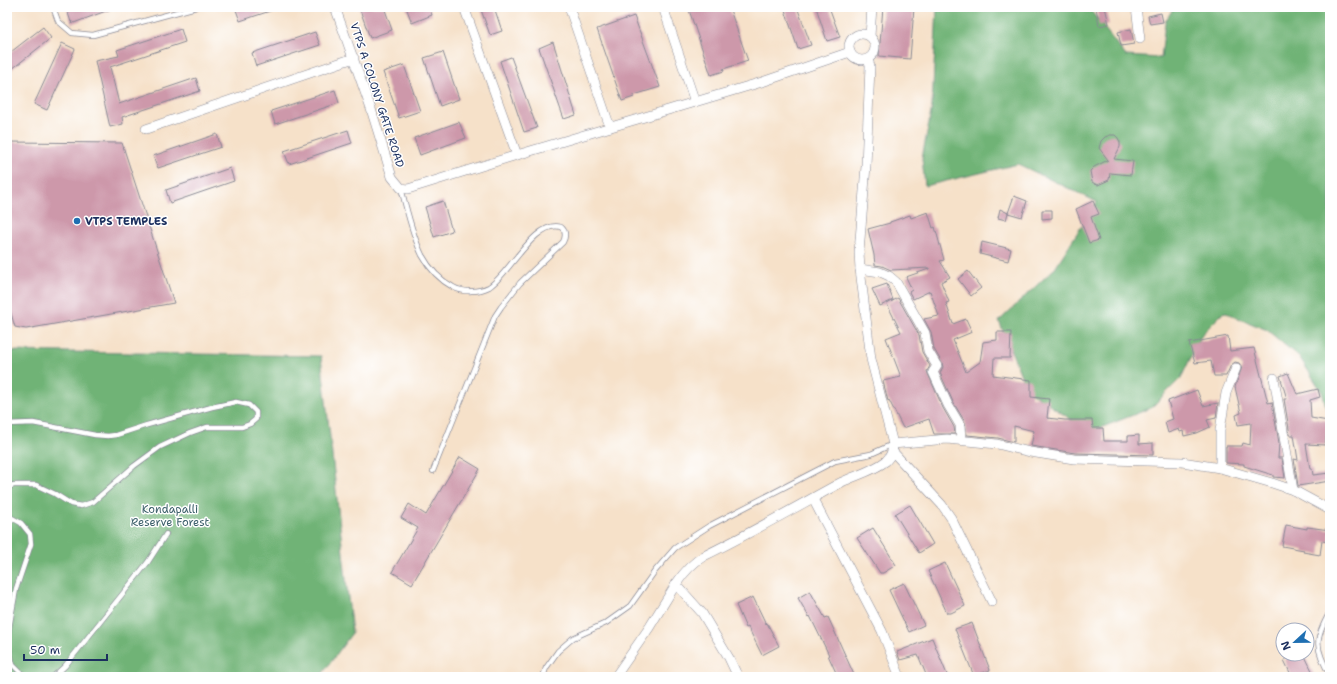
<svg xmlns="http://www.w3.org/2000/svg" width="1337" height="684" font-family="'Shantell Sans',sans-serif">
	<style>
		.forest { fill: #70b376; stroke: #46716a }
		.building { fill: #cd98aa }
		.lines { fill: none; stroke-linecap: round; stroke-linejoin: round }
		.lane-casing { stroke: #888894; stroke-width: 6 }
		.street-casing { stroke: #888894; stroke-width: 10 }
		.lane { stroke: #fff; stroke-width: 4.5 }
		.street { stroke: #fff; stroke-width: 9 }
		.poi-dot { fill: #1f6fb2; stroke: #fff; stroke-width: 1.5 }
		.labels { text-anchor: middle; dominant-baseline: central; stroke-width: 3; stroke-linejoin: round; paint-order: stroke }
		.street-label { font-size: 11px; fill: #1b2f5e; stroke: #fff }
		.poi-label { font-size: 11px; font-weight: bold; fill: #1b2f5e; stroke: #fff; text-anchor: start }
		.park-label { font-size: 11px; fill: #3d606b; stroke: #fff }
	</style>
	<rect width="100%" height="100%" fill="#fff"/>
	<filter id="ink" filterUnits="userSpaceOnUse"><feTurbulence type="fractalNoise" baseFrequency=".025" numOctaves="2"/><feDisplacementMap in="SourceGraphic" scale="8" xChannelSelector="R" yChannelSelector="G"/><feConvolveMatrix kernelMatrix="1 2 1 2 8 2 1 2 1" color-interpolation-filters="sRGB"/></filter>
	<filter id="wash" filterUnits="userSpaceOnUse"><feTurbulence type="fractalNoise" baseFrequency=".012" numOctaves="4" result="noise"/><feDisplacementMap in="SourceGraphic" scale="16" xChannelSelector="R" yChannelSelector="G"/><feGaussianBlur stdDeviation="0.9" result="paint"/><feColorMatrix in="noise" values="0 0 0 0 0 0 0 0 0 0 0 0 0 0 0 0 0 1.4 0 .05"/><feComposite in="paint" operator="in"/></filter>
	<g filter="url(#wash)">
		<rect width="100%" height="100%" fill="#f6e1c9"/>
		<!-- forest -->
		<g class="forest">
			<path d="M937 7H1088L1126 56 1161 58 1165 22 1174 7H1330V420L1322 392 1300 358 1267 330 1224 312 1202 334 1181 378 1151 408 1090 432 1027 390 999 321 1054 269 1097 202 1018 164 925 186 922 158 932 107Z"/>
			<path d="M7 351 321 356 352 633 320 677H7Z"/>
		</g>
		<g id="blocks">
			<!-- building -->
			<g class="building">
				<path d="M66 7H114V8L71 24 72 21 71 22Z"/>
				<path d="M235 7H275L276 9 240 21Z"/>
				<path d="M359 7H384L392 30 370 38Z"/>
				<path d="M406 7H429L432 15 412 23Z"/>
				<path d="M480 7H494L502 31 490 35Z"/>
				<path d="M688 7H729L748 61 723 69 724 71 711 75Z"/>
				<path d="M784 7H797L811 45 798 49Z"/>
				<path d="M816 7H829L840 37 827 41Z"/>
				<path d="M883 7 914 8 910 59 879 56Z"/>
				<path d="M1096 7H1105L1109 24 1099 26Z"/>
				<path d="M1161 13 1163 22 1150 24 1148 16Z"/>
				<path d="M634 16 660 87 634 95V97L622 101 597 29Z"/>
				<path d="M43 27 51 38 7 73V55Z"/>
				<path d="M181 29 185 42 110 67 119 104 196 78 200 91 122 117 123 124 110 127 95 61 119 56 117 50Z"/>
				<path d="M1131 29 1134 44 1121 46 1118 32Z"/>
				<path d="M315 32 320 45 256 66 252 53Z"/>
				<path d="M553 42 576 115 564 119 539 48Z"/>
				<path d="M62 43 75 49 47 110 34 104Z"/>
				<path d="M443 52 459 99 440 106 424 58Z"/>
				<path d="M511 57 537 128 524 132 500 61Z"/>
				<path d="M404 65 420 111 399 118 383 72Z"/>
				<path d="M335 90 339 103 275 124 271 111Z"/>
				<path d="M459 122 466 138 420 155 414 138Z"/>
				<path d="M348 130 352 143 289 164 284 151Z"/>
				<path d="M217 134 221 147 158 168 153 156Z"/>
				<path d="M1110 135H1115L1118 138 1120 142V147L1114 159 1133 161 1131 175 1110 173 1109 180 1098 185 1095 184 1092 182 1090 171 1094 167 1108 160 1099 148 1101 141 1105 137Z"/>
				<path d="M7 142 122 143 174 303 26 329 15 327 7 300Z"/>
				<path d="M230 168 234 181 170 203 166 190Z"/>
				<path d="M1014 196 1027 201 1022 217 1008 213Z"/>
				<path d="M443 201 452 231 434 237 425 207Z"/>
				<path d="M1093 201 1099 214 1091 217 1099 240 1089 243 1076 209Z"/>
				<path d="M1000 209 1008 213 1006 220 998 218Z"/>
				<path d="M1042 210H1052V218L1042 219Z"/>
				<path d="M928 212 933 228 935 227 944 260 940 261 950 277 941 282 949 302 946 303 953 324 966 319 972 332 953 340 966 372 980 362 983 342 997 340V332H1011L1010 358H994L993 375 1031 380V397L1049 399 1047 418 1065 420H1092L1093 428H1103L1104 441H1128V436L1139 435V444L1153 443V455L1075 453 1031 446 1034 431 1014 426V442L998 438 967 435 965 422 953 402 940 373 943 367 942 363 934 349 931 332 924 319 939 316 930 291 913 299 909 292 912 290 906 277 929 269V268L891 270 882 266 875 265 874 255 868 229 890 223V222L910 215 911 218Z"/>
				<path d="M982 242 1011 249 1008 261 980 254Z"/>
				<path d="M968 271 981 288 971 296 958 279Z"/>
				<path d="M887 284 893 300 880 306 872 289Z"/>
				<path d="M898 298 919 335 922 352 930 366 927 371 928 374 943 408 954 427 955 434H934L929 419 903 428 889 400 888 401 883 381 901 377 886 338 901 332 887 304Z"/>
				<path d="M1228 336 1230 351 1254 348 1268 403 1272 402 1279 443 1278 458H1282L1285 478 1273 477V475L1244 466V464L1226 463V446H1242L1243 443 1250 445 1251 423 1238 425 1236 415 1241 413 1235 387 1242 367 1239 363 1235 362 1231 365 1226 376H1214L1211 361 1195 363 1189 343Z"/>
				<path d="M1288 373 1297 394 1318 389 1320 397 1310 400 1311 418 1328 421 1325 445 1306 444 1310 469H1312L1313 475 1330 473V481L1298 486 1294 459 1298 460 1294 435H1290L1284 399H1287L1280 376Z"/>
				<path d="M1197 390 1203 406 1218 403 1216 418 1207 420 1210 427 1197 433 1184 436 1183 431 1180 432 1179 429 1168 433 1165 422 1173 419 1168 401Z"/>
				<path d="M460 457 480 469 412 584 392 572 418 528 401 518 409 504 426 515Z"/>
				<path d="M910 505 933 544 919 553 895 514Z"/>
				<path d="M1286 525 1307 529V527L1330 530V542L1322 541 1320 555 1303 552 1304 550 1282 546Z"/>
				<path d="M873 528 896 565 883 573H880L857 538Z"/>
				<path d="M945 563 965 606 951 613H947L928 571Z"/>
				<path d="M904 583 924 625 909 632 889 590Z"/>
				<path d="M810 591 825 618 828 617 855 677H838L828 655H829L810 616 809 617 798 598Z"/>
				<path d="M753 597 766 624 767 623 779 646 762 655 748 627 746 628 736 605Z"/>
				<path d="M972 623 990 670 974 676 955 629Z"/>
				<path d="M932 638 948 677H927L918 655 900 660 897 652Z"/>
				<path d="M1297 654H1304L1315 677H1292L1284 660Z"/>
			</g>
		</g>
	</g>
	<g filter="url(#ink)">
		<use href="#blocks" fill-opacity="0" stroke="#888894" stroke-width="1"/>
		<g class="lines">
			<!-- lane casing -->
			<g class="lane-casing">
				<g id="lane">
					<path d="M53 7 58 21 72 33 93 35 196 7"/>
					<path d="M401 188C407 210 412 234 422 255 429 268 440 280 453 287 463 293 479 292 489 287 509 275 535 219 561 227 566 231 566 236 563 242L520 283 501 307 495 316 433 471"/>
					<path d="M7 424 33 423 95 435 108 436 116 435 147 425 212 407 236 402 249 405 256 412V419L250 424 242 427H207L190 433 160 447 134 466 93 502 81 506 71 504 55 494 36 485H14L7 487"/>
					<path d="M7 520 12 518 21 523 30 534 31 544 16 589 7 639"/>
					<path d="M1330 612C1313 642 1316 647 1330 676"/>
					<path d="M7 641 13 665 25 677"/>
					<path d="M53 677 65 666 148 562 166 534"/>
					<path d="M543 677 546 668 558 651 573 638 606 623 630 606 655 571 675 548 709 526 835 461 871 454 893 444"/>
				</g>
			</g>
			<!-- street casing -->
			<g class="street-casing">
				<g id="street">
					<path d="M335 7 371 109 392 177 401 188 408 189 517 155 762 82 850 52"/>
					<path d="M464 7 517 155"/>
					<path d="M569 7 610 127"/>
					<path d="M663 7 695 102"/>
					<path d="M1136 7 1140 39"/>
					<circle cx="862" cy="47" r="13"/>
					<path d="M870 36 872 7"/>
					<path d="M146 129 354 58"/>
					<path d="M860 269 880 272 889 276 896 282 925 333 928 351 937 366 933 372 948 405 960 425 961 440"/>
					<path d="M1274 378 1293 490"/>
					<path d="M893 444 947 439 997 444 1030 452 1074 459 1182 462 1220 468 1272 483 1293 490 1330 510"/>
					<path d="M893 452 942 505 951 518 992 602"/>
					<path d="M1220 468V430L1226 393 1236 368"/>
					<path d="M813 499 882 631 900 677"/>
					<path d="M615 677 649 628 676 584"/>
					<path d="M738 677 729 658 702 613 676 584C684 572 692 563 704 556 751 533 796 507 842 482 857 475 873 471 886 461 891 456 893 451 893 444L871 359 860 269 859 252 866 166 870 66 868 59"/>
				</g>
			</g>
			<!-- lane -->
			<use href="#lane" class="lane"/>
			<!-- street -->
			<use href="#street" class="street"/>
		</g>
	</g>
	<!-- markers -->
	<circle class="poi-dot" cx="77" cy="221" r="4"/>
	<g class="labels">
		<!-- street labels -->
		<g class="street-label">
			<text transform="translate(377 95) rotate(72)">VTPS A COLONY GATE ROAD</text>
		</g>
		<!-- poi labels -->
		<g class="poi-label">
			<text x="85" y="221">VTPS TEMPLES</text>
		</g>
		<!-- park labels -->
		<g class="park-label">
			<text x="170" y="509">Kondapalli<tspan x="170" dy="13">Reserve Forest</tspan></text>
		</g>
	</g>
	<!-- margin -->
	<rect width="1337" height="684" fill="none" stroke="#fff" stroke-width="24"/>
	<!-- north arrow -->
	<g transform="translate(1295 642) rotate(248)"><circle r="19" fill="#ffffff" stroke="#a4acbf"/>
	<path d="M0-3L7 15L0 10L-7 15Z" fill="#1f6fb2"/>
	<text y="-6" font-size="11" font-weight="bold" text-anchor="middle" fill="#1b2f5e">N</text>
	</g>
	<!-- scale -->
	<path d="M24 654v6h83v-6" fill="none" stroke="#1b2f5e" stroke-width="2"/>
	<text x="30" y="654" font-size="12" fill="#1b2f5e" stroke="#ffffff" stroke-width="3" paint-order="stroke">50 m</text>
</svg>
